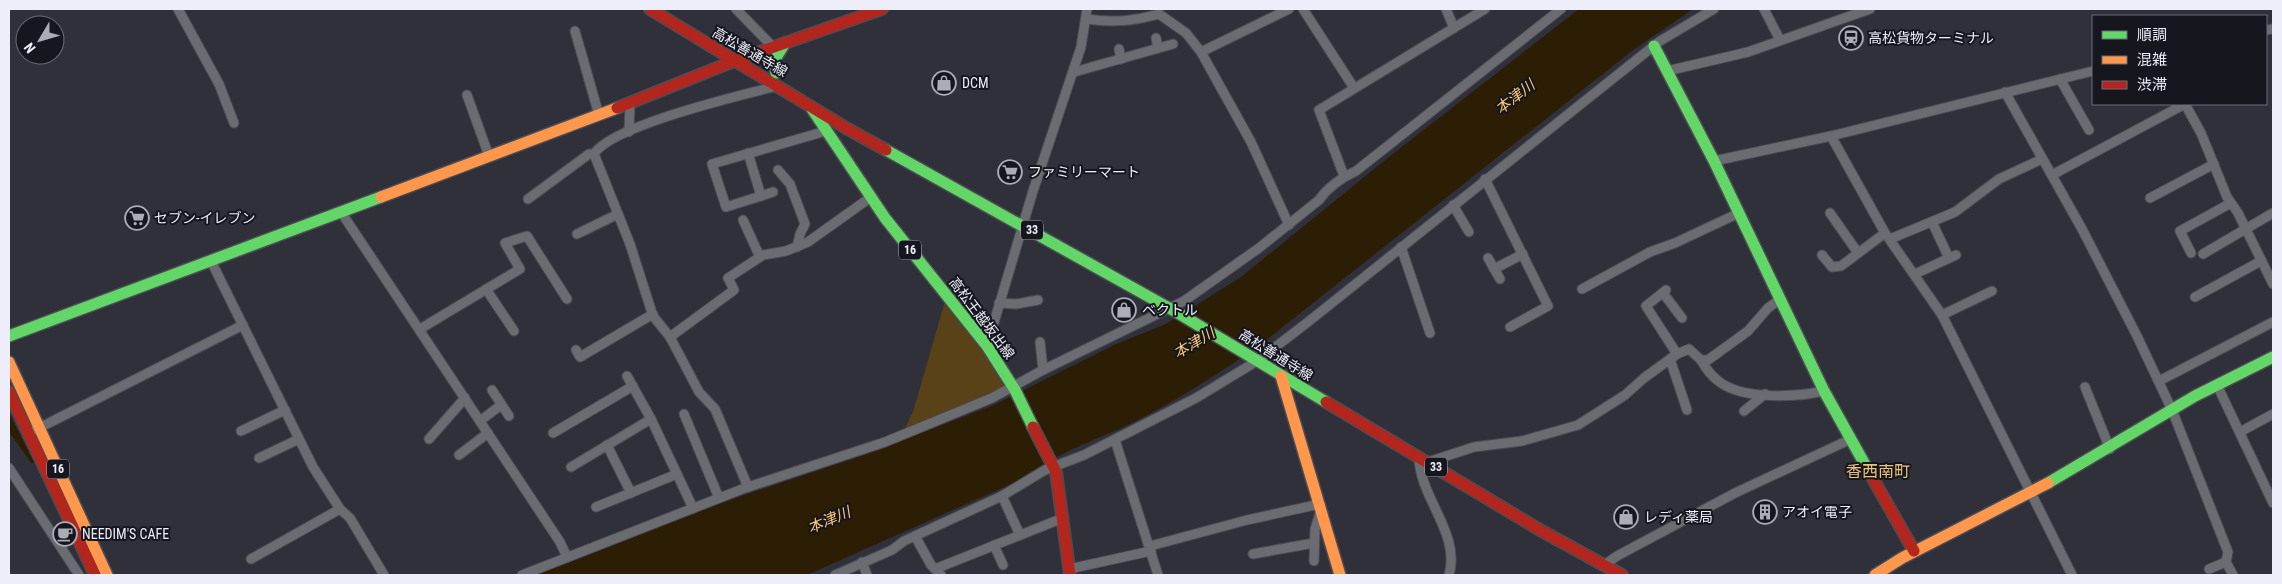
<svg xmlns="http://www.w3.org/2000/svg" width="2282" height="584" font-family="'Roboto Condensed','Noto Sans JP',sans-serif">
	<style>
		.green { fill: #594118 }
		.water { fill: #2c1d05 }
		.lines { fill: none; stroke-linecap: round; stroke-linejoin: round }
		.street-casing { stroke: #4b4c54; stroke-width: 11 }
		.fast-casing { stroke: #4b4c54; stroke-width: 14 }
		.slow-casing { stroke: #4b4c54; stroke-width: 14 }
		.jam-casing { stroke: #4b4c54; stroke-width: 14 }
		.street { stroke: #6b6b72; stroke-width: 9 }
		.fast { stroke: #63d668; stroke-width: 11 }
		.slow { stroke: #ff974d; stroke-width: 11 }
		.jam { stroke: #b3261e; stroke-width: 11 }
		.labels { text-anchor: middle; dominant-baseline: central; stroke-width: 4; stroke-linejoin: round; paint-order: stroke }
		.shield { fill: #16161e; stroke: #acadb7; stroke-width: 1 }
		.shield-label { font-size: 12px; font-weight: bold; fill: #edeef9 }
		.poi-label { font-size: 14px; fill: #edeef9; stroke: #16161e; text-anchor: start }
		.street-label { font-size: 14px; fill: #edeef9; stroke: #16161e }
		.water-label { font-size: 15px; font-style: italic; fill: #ffca75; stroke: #16161e }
		.quarter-label { font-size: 16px; fill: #edc27d; stroke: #16161e }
	</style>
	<rect width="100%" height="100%" fill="#30303a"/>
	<!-- green -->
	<path class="green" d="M945 301 986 352 1007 388 918 424 905 428 913 412Z"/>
	<!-- water -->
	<g class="water">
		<path d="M1579 9H1693L1633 50 1260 345C1221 372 1179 399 1136 421 1097 440 1054 453 1020 480L807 575H536L712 506 867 454 994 405 1114 345 1166 324 1241 277 1389 157Z"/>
		<path d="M9 413 34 462 32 464 9 432Z"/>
	</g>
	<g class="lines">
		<!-- street casing -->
		<g class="street-casing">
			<g id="street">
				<path d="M178 9 219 84 234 123"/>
				<path d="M736 9 773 47"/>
				<path d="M1303 9 1354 88"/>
				<path d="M1446 9 1454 28"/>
				<path d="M1764 9 1780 40"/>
				<path d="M1087 19C1113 23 1133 21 1159 14L1186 33 1201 52 1289 9"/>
				<path d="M2266 30 2273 29"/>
				<path d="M575 31 599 115"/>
				<path d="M1156 38 1158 48"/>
				<path d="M1119 49 1121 59"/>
				<path d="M1201 52 1251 142 1289 225"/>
				<path d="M1667 71 1748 52 1870 9"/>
				<path d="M1074 72 1173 44"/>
				<path d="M2060 79 2089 130"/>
				<path d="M2005 92 2082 229 2137 336 2172 410 2228 552 2226 562 2233 575"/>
				<path d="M467 95 489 156"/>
				<path d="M2185 104 2201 133 2227 197 2238 213 2273 284"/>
				<path d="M629 132 630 103"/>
				<path d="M1831 136 1885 233 1942 315 2072 575"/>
				<path d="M748 153 761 196 726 207 712 164 826 131"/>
				<path d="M1714 161 1831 136 2093 71"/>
				<path d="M778 170 790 184 805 224 800 234 797 247"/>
				<path d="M2052 175 2185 104"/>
				<path d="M1344 176 1319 110 1485 9"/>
				<path d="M1485 179 1548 306 1510 327"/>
				<path d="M761 196 773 192"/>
				<path d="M2150 198 2214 164"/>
				<path d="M528 199 589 154H594"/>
				<path d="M1453 205 1469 232"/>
				<path d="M341 212 560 542 567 557"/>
				<path d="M1830 213 1858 253"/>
				<path d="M743 220 760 257"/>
				<path d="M1932 222 1949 258"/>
				<path d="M577 234 618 214"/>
				<path d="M1890 239 1955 212 1999 179 2042 159"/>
				<path d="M1401 247 1430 333"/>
				<path d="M2191 253 2180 231 2231 203"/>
				<path d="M2203 254 2273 213"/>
				<path d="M1822 255 1832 267 1841 266 1885 233"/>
				<path d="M1488 258 1500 279"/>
				<path d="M211 261 313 467 340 509 350 518 384 575"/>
				<path d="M1494 269 1523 254"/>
				<path d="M1915 274 1956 255"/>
				<path d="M486 289 514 331"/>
				<path d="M1582 289 1650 252 1675 243 1739 213"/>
				<path d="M1666 290 1646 306 1677 354 1689 349 1701 360H1708L1748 331 1768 308 1779 300"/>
				<path d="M1663 293 1682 318"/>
				<path d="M2195 297 2261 261"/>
				<path d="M999 303 1016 304 1038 300"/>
				<path d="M1942 315 1992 291"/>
				<path d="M420 329 520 269 505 243 527 236 567 299"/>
				<path d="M670 337 734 290 728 278 763 255 786 251 808 242 871 197"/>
				<path d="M1040 342 1043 370"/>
				<path d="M987 346 1033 191 1081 47 1087 9"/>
				<path d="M576 350 580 357 653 314"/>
				<path d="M1670 359 1687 410"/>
				<path d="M1701 360C1706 369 1712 377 1721 383 1746 400 1796 397 1824 391"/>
				<path d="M627 376 651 419 693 508"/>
				<path d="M2159 381 2273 322"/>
				<path d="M2217 385 2273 503"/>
				<path d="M2085 387 2110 449"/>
				<path d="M492 390 509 416"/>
				<path d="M1744 411 1765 394"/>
				<path d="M684 414 719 498"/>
				<path d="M480 421 501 405"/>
				<path d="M35 430 243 325"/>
				<path d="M241 431 285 410"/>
				<path d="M2240 432 2273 414"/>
				<path d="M553 433 633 386"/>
				<path d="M429 439 465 398"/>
				<path d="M1115 440 1158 575"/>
				<path d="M607 445 631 493"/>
				<path d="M459 455 488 433"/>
				<path d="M259 458 299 439"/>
				<path d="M1419 458C1420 498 1461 534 1449 575"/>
				<path d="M1428 462 1474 447 1522 441 1578 425 1625 395 1644 378 1677 354"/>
				<path d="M571 467 651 419"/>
				<path d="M9 468 79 575"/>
				<path d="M748 487 715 409 699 392 670 337 653 316 630 244 594 154C612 125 742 95 777 86"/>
				<path d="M1002 496 1020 535"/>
				<path d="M596 507 677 474"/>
				<path d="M915 536 931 565 941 575"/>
				<path d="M994 545 1003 565"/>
				<path d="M1150 546 1247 520 1320 504"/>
				<path d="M1253 554 1314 543"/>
				<path d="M251 559 340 509"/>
				<path d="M1314 561 1315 529 1320 513"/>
				<path d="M862 562 867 575"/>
				<path d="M1603 566 1617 556 1735 493 1851 439"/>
				<path d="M935 569 1063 518"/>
				<path d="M1069 569 1151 551"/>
				<path d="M2209 569 2226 562"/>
				<path d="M522 575 745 488 885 442 992 398 1043 370 1184 301 1259 248 1319 200C1328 187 1341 178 1356 171L1561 9"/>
				<path d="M835 575 892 550 904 541 1002 496 1045 470 1084 455 1196 398 1257 361 1308 322 1660 41 1714 9"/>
			</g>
		</g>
		<!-- fast casing -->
		<g class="fast-casing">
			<g id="fast">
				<path d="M1654 46 1714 161 1824 391 1868 470"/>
				<path d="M776 73 774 61 785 43"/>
				<path d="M812 109 885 218 987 346 1015 390 1033 427"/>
				<path d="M886 150 1178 313 1326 402"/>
				<path d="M9 336 381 197"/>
				<path d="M2048 483 2195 396 2273 357"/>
			</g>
		</g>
		<!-- slow casing -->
		<g class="slow-casing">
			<g id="slow">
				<path d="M381 197 617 108"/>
				<path d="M9 362 107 575"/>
				<path d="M1281 376 1340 575"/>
				<path d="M1875 575 1902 558 2048 483"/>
			</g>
		</g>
		<!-- jam casing -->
		<g class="jam-casing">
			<g id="jam">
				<path d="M650 9 846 128 886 150"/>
				<path d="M617 108 734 61 882 9"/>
				<path d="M9 392 95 575"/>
				<path d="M1326 402 1540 530 1622 575"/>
				<path d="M1033 427 1056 472 1070 575"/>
				<path d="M1868 470 1914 551"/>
			</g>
		</g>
		<!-- street -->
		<use href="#street" class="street"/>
		<!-- fast -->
		<use href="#fast" class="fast"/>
		<!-- slow -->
		<use href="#slow" class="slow"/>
		<!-- jam -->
		<use href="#jam" class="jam"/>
	</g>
	<!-- icons -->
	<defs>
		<g id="station-ring" transform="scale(1.25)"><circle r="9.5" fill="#16161e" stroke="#abacb6" stroke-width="1.5"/><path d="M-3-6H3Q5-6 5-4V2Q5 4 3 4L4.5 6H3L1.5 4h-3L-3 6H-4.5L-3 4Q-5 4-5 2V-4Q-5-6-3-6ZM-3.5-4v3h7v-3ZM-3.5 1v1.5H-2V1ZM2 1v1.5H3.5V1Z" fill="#abacb6"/></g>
		<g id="shop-ring" transform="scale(1.25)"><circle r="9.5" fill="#16161e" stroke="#abacb6" stroke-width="1.5"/><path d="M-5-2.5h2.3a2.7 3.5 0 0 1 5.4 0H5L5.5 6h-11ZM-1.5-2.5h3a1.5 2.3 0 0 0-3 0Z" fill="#abacb6"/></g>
		<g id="supermarket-ring" transform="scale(1.25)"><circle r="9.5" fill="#16161e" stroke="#abacb6" stroke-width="1.5"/><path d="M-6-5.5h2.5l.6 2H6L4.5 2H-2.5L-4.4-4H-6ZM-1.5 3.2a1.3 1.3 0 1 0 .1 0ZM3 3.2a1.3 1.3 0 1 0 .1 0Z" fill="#abacb6"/></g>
		<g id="building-ring" transform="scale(1.25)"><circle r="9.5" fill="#16161e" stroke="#abacb6" stroke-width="1.5"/><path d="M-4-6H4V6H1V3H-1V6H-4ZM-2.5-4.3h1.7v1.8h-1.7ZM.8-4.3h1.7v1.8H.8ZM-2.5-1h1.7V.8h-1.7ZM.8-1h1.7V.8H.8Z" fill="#abacb6"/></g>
		<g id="cafe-ring" transform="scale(1.25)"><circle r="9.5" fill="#16161e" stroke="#abacb6" stroke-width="1.5"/><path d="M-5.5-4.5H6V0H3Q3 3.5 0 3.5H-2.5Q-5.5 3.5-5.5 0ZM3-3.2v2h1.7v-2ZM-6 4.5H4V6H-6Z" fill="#abacb6"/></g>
	</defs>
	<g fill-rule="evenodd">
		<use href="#station-ring" x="1851" y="38"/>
		<use href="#shop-ring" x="944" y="83"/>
		<use href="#supermarket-ring" x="1010" y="172"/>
		<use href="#supermarket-ring" x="137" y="218"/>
		<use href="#shop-ring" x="1124" y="310"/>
		<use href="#building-ring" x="1765" y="512"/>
		<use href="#shop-ring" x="1626" y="517"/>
		<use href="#cafe-ring" x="65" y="534"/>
	</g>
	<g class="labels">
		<!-- shield labels -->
		<g class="shield">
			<rect x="1021" y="220.5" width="22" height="19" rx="4"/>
			<rect x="899" y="240.5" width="22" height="19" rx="4"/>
			<rect x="1425" y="457.5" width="22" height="19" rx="4"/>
			<rect x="47" y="459.5" width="22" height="19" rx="4"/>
		</g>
		<g class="shield-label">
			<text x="1032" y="230">33</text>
			<text x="910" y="250">16</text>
			<text x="1436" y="467">33</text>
			<text x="58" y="469">16</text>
		</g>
		<!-- poi labels -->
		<g class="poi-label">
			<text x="1868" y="38">高松貨物ターミナル</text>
			<text x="962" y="83">DCM</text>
			<text x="1028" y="172">ファミリーマート</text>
			<text x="154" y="218">セブン-イレブン</text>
			<text x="1142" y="310">ベクトル</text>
			<text x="1782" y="512">アオイ電子</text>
			<text x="1644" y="517">レディ薬局</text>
			<text x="82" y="534">NEEDIM'S CAFE</text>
		</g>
		<!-- street labels -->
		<g class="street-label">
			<text transform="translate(750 52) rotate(30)">高松善通寺線</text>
			<text transform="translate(982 318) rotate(53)">高松王越坂出線</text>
			<text transform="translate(1276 355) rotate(32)">高松善通寺線</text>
		</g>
		<!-- water labels -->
		<g class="water-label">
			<text transform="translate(1515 97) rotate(-38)">本津川</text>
			<text transform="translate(1194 343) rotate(-31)">本津川</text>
			<text transform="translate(829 520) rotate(-23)">本津川</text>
		</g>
		<!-- quarter labels -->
		<g class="quarter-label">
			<text x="1878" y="471">香西南町</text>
		</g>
	</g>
	<!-- border -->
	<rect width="2282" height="584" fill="none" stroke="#edeef9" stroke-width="20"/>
	<!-- legend -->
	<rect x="2092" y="15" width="175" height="90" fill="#16161e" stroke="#6c6c76"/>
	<rect x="2102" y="31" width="25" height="8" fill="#63d668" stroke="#6c6c76"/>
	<text x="2137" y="40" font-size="15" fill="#edeef9">順調</text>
	<rect x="2102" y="56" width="25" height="8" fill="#ff974d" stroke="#6c6c76"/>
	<text x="2137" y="65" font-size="15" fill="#edeef9">混雑</text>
	<rect x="2102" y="81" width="25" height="8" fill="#b3261e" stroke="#6c6c76"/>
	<text x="2137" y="90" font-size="15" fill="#edeef9">渋滞</text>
	<!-- north arrow -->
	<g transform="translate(40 40) rotate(232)"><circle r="24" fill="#16161e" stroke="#6c6c76"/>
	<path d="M0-4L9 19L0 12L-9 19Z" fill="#abacb6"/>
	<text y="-8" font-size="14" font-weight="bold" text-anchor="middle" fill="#edeef9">N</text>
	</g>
</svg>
